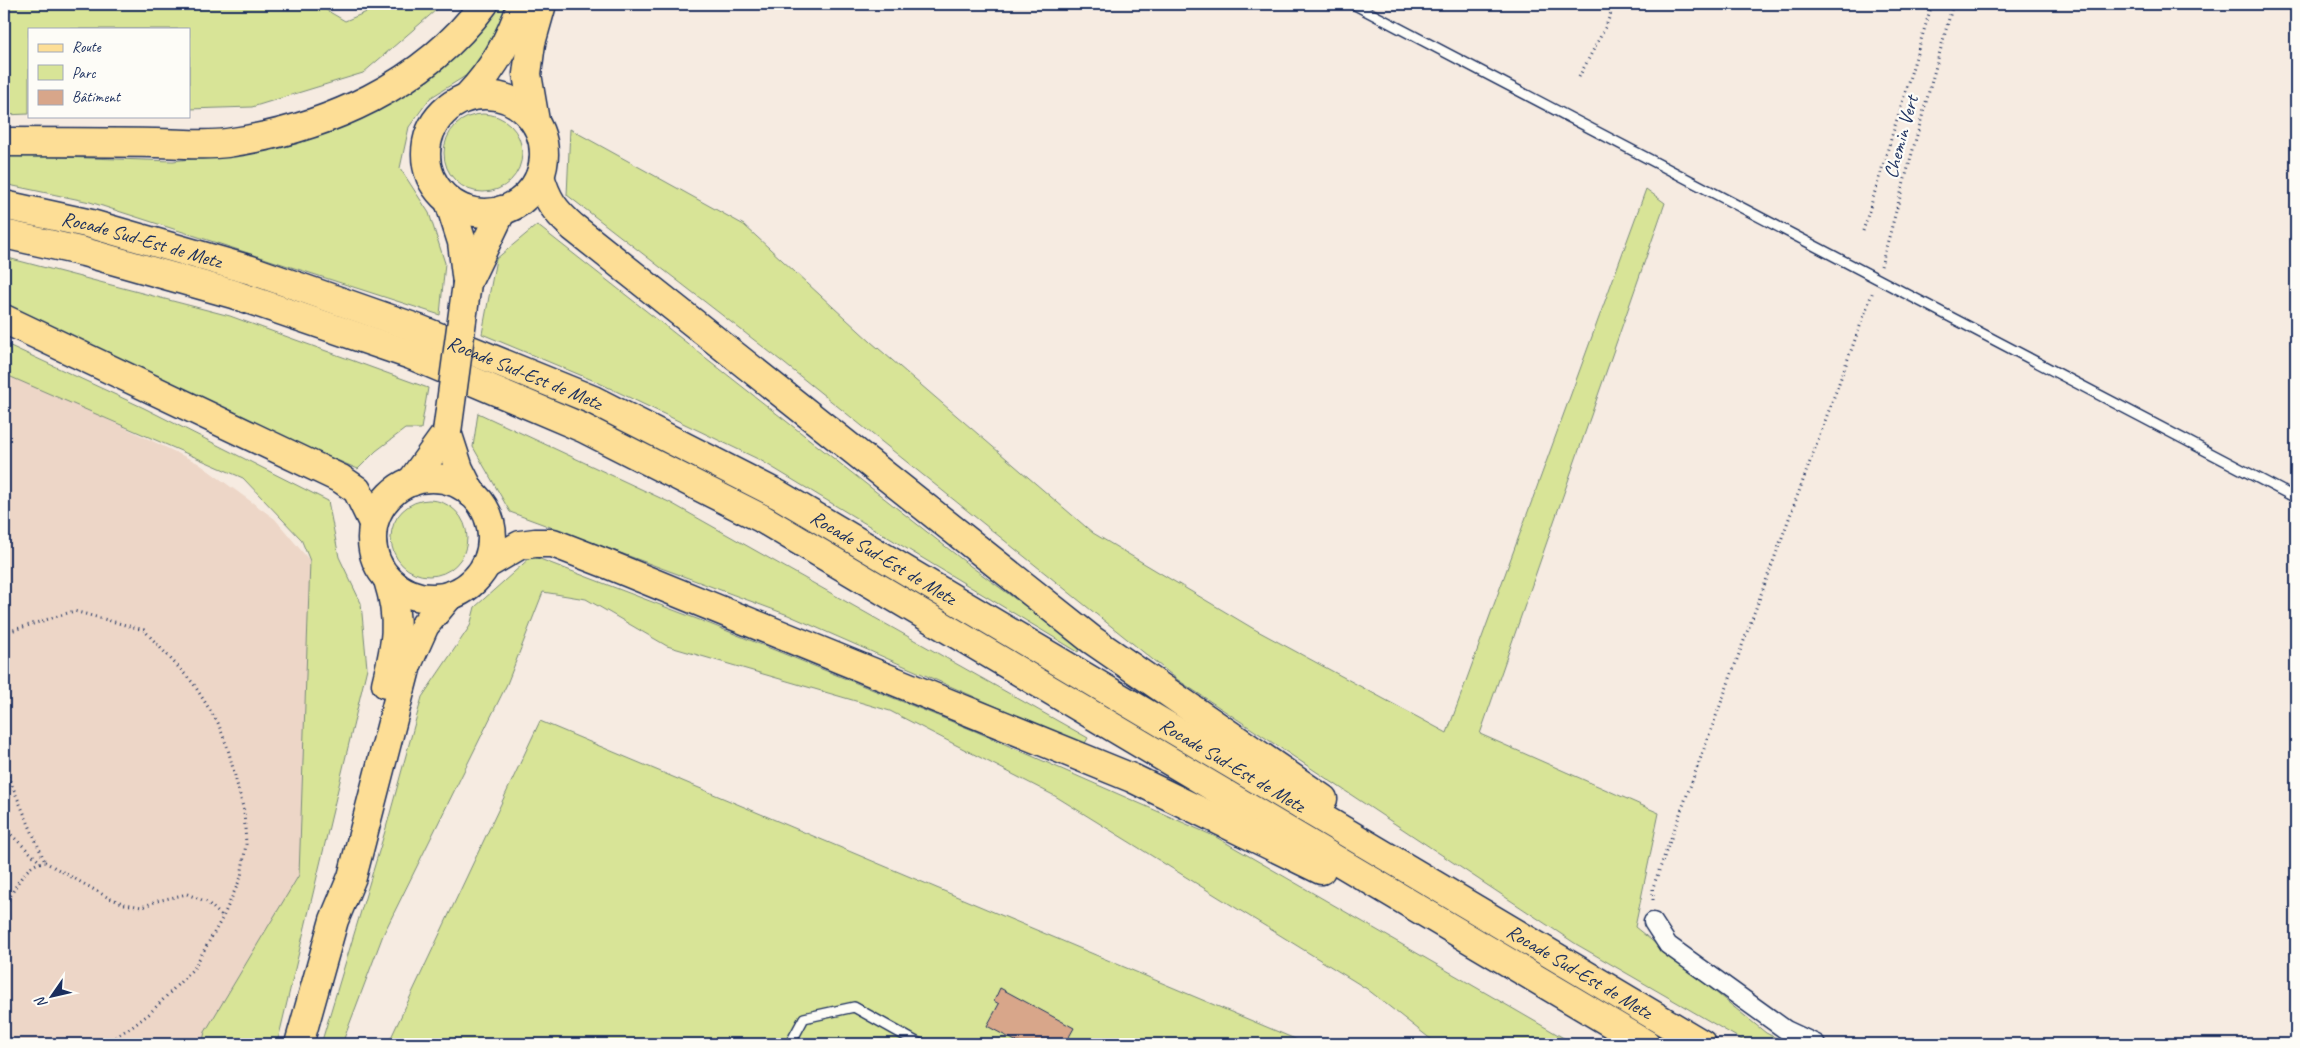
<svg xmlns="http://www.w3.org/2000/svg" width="2300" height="1048" font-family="Caveat,sans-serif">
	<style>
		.built { fill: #edd6c7 }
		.green { fill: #d8e497; stroke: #7a8a7a }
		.building { fill: #d8a68a; stroke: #1b2f5e }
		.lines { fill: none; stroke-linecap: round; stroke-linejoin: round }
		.lane-casing { stroke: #1b2f5e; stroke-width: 12 }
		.street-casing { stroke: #1b2f5e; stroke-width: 21 }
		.primary-casing { stroke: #1b2f5e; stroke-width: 31 }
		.highway-casing { stroke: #1b2f5e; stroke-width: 31 }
		.path { stroke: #1b2f5e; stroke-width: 3; stroke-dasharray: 1 4; stroke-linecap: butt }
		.lane { stroke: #fdfcf7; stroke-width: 9 }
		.street { stroke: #fdfcf7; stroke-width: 18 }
		.primary { stroke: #fdde96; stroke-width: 28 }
		.highway { stroke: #fdde96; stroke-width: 28 }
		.primary-bridge-casing { stroke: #1b2f5e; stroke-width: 31; stroke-linecap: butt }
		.primary-bridge { stroke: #fdde96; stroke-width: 28 }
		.labels { text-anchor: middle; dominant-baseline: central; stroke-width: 4.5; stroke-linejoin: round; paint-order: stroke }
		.street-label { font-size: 20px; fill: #1b2f5e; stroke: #fdfcf7 }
	</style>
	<rect width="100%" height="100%" fill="#f6ebe1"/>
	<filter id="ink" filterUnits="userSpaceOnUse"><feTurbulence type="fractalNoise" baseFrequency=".02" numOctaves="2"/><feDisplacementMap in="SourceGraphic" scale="10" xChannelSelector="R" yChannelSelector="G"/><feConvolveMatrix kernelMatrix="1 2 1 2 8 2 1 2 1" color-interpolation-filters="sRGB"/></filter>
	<g filter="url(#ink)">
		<!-- built -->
		<path class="built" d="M4 369 198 463 275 519 310 561 307 919 266 1044H4Z"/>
		<!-- green -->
		<g class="green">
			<path d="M4 4H316L345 21 386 4H443L363 73 252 107 189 109V29H29V114L4 115Z"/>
			<path d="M495 4H509L507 12 475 70 430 98 409 127 400 168 429 213 445 263 440 315 90 202 4 184V155L173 161 242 153 317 134Z"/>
			<circle cx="483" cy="153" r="39"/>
			<path d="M570 129 744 225 871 342 1093 533 1254 629 1447 733 1646 189 1665 203 1480 734 1659 813 1635 927 1766 1033 1788 1044H1749L1576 944 1178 680 780 360 567 195Z"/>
			<path d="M537 225 969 565 1081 647 1078 652 760 460 597 382 482 334 496 259Z"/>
			<path d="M4 257 230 316 428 388 421 429H405L376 451 358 469 261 428 4 307Z"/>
			<path d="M4 343 144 408 328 501 339 557 361 603 367 668 277 1044H202L205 1032 299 875 310 561 301 539 243 478 4 374Z"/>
			<path d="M478 413 671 503 1088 738 1084 745 788 615 510 512 473 447Z"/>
			<circle cx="429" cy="538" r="38"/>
			<path d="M532 556 710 624 975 731 1216 837 1574 1044H1437L1367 989 1055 796 890 711 667 646 586 599 543 592 507 684 383 935 342 1044H321L386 828 422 697 470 626 475 607Z"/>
			<path d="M540 721 1307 1044H388Z"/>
		</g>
		<!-- building -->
		<path class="building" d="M1000 988 1074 1028 1065 1044H1021L987 1026 999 1004 994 1001Z"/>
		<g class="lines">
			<!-- lane casing -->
			<g class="lane-casing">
				<g id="lane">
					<path d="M1353 4 2296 498"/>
					<path d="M790 1044 804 1018 854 1007 920 1044"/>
				</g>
			</g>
			<!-- street casing -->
			<g class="street-casing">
				<path id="street" d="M1653 922 1668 945 1786 1030 1816 1044"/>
			</g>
			<!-- primary casing -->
			<g class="primary-casing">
				<g id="primary">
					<circle cx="485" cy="154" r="59"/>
					<path d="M449 201 462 242 467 283"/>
					<path d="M467 283 502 210"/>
					<path d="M447 432 459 469 471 493"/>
					<circle cx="432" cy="538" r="60"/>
					<path d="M411 482 447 432"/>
					<path d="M386 684C396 644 401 621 388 580"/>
					<path d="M299 1044 334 920 352 877 407 665 425 625 449 596"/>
				</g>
			</g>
			<!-- highway casing -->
			<g class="highway-casing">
				<g id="highway">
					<path d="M468 96C494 69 510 40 522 4"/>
					<path d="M535 121 527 74 531 43 542 4"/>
					<path d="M4 142C54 142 105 142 155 143 179 143 204 146 227 143 326 129 424 85 484 4"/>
					<path d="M540 176C547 200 554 210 573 227L1092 640 1323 799"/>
					<path id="s1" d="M4 205 91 224 251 270 419 329 593 400 779 495 1702 1044"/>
					<path d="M4 234 84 252 233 294 411 355 583 428 761 518 1646 1044"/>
					<path d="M4 319 341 479 357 490 373 523"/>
					<path d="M486 565 520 545 535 543H553L607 564 1132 778 1321 870"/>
				</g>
			</g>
			<!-- path -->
			<g class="path">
				<path d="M1579 77 1606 26 1614 4"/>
				<path d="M1863 231 1932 4"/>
				<path d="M1881 266 1953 4"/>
				<path d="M4 633 74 611 144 630 193 683 218 723 228 749 244 811 246 844 241 877 223 917 194 968 149 1014 132 1027 102 1044"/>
				<path d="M4 767 45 862"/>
				<path d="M4 828 40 862"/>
				<path d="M1653 905V887L1873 291"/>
				<path d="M4 909C12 893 25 862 45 862L109 898 125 904 142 907 157 901 187 894 207 902 223 917"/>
			</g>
			<!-- lane -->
			<use href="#lane" class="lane"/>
			<!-- street -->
			<use href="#street" class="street"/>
			<!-- primary -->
			<use href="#primary" class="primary"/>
			<!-- highway -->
			<use href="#highway" class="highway"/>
			<!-- primary-bridge casing -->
			<g class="primary-bridge-casing">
				<path id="primary-bridge" d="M447 432 467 283"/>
			</g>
			<!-- primary-bridge -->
			<use href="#primary-bridge" class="primary-bridge"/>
		</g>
	</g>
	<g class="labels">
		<!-- street labels -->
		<g class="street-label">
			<text transform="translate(1901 137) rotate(-75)">Chemin Vert</text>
			<text stroke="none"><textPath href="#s1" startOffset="142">Rocade Sud-Est de Metz</textPath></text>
			<text stroke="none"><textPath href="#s1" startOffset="548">Rocade Sud-Est de Metz</textPath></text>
			<text stroke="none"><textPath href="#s1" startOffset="952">Rocade Sud-Est de Metz</textPath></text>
			<text stroke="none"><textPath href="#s1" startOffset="1358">Rocade Sud-Est de Metz</textPath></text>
			<text stroke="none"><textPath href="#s1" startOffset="1762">Rocade Sud-Est de Metz</textPath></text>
		</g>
	</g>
	<!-- margin -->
	<rect width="2300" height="1048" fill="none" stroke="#fdfcf7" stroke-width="20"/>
	<rect x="10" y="10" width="2280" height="1028" fill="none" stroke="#1b2f5e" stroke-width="2" filter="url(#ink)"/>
	<!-- legend -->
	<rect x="28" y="28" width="162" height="90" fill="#fdfcf7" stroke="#a3aaba"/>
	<rect x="38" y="44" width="25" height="8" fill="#fdde96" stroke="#a3aaba"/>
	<text x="72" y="52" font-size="15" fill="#1b2f5e">Route</text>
	<rect x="38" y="65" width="25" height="15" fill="#d8e497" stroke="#a3aaba"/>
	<text x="72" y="78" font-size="15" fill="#1b2f5e">Parc</text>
	<rect x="38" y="90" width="25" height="15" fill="#d8a68a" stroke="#a3aaba"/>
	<text x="72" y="102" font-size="15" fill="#1b2f5e">Bâtiment</text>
	<!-- north arrow -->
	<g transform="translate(52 996) rotate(236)" stroke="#fdfcf7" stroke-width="4" paint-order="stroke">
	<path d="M0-4L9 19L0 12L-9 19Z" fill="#1b2f5e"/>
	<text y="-8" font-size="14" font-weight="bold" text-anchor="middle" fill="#1b2f5e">N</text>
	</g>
</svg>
